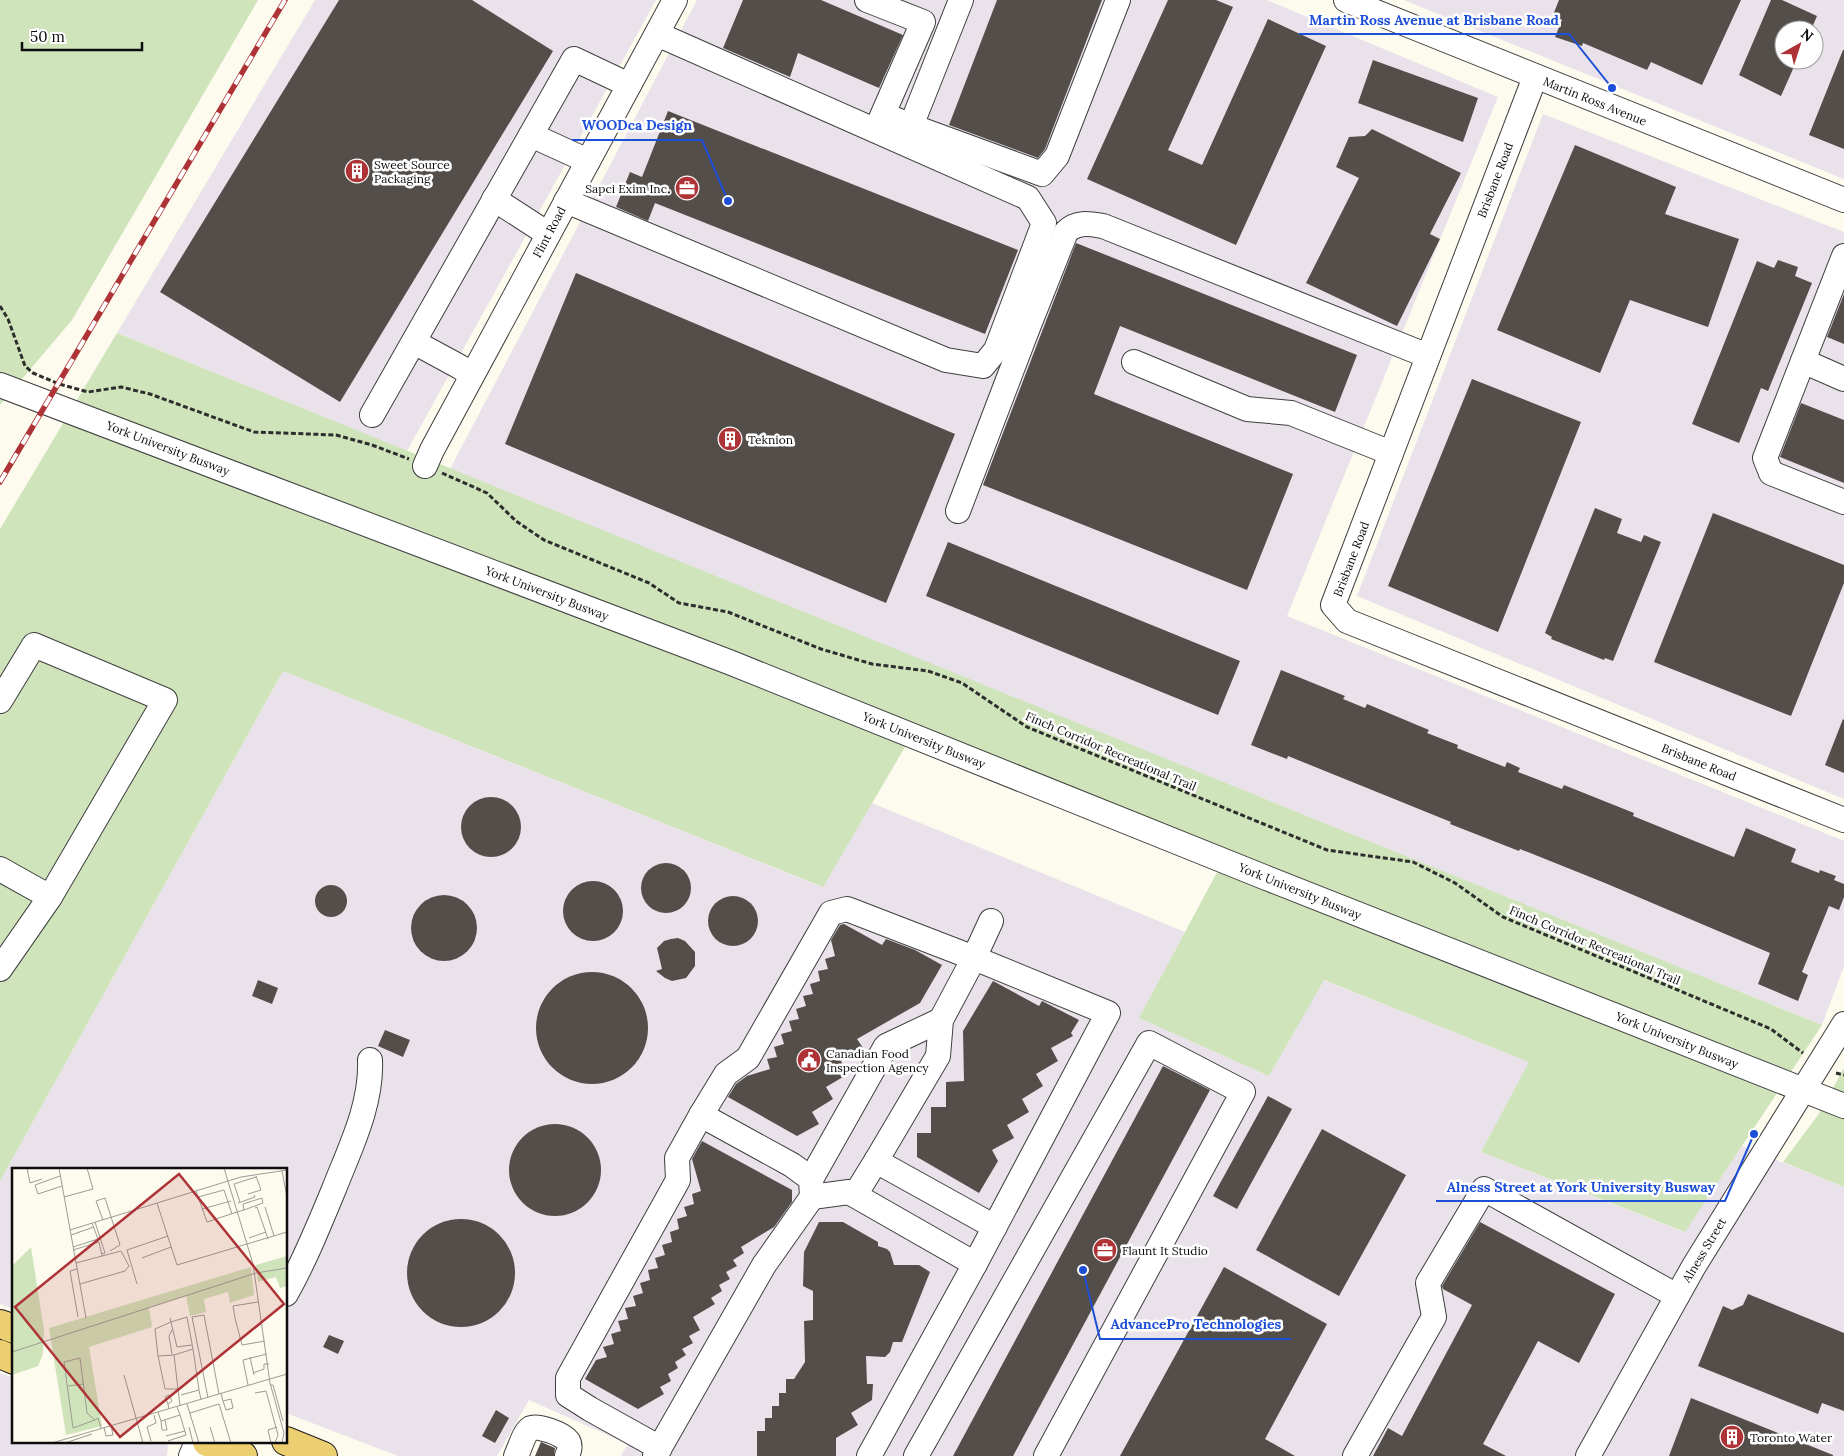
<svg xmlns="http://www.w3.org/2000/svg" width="1844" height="1456" font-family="Lora,serif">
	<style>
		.industrial { fill: #eae2ea; fill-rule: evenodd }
		.green { fill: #cfe4bb }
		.building { fill: #544e4a }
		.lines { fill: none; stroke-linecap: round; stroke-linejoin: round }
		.minor-casing { stroke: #3f3f3f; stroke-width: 26 }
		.major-casing { stroke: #1d1d1d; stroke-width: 30 }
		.path { stroke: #2e2e2e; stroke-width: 3; stroke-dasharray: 5 2.5; stroke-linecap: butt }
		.minor { stroke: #fff; stroke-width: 24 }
		.major { stroke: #ebcf70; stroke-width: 28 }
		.rail-casing { stroke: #ae3336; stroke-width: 5.5 }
		.rail { stroke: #fff; stroke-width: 4; stroke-dasharray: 11; stroke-linecap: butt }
		.labels { text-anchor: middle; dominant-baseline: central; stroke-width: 5; stroke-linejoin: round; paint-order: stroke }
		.street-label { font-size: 12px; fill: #0c0c0c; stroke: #fff }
		.poi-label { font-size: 12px; fill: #0c0c0c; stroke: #fff; text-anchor: start }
		.inset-road { fill: none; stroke: #9d9b94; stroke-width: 1 }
		.view { fill: #ae3336; fill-opacity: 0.15; stroke: #ae3336; stroke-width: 2.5 }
		.inset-edge { fill: none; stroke: #0c0c0c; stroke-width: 2.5 }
		.leader { fill: none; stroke: #1d4ed8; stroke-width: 2 }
		.callout-dot { fill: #1d4ed8; stroke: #fff; stroke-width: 2 }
		.callout-label { font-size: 14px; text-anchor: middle; font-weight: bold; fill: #1d4ed8; stroke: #fff; stroke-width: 5; stroke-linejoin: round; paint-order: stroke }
	</style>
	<rect width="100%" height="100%" fill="#fdfaee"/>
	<!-- industrial -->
	<g class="industrial">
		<path d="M315 0H656L407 451 117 333Z"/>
		<path d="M697 0H1267L1498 97 1287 616 1844 841V966L1822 1025 450 469Z"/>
		<path d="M1404 0H1844V179ZM1784 30H1814V60H1784Z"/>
		<path d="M1543 114 1844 232V799L1357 596Z"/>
		<path d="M283 671 822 887 872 803 1185 932 1140 1018 1269 1076 1323 980 1530 1062 1481 1152 1684 1232 1742 1146 1844 1187V1456H621L628 1444 529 1400 497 1456H398L286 1413V1170H14V1309L0 1304V1181Z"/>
		<path d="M0 1373 14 1378V1442H165L168 1446 167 1456H0Z"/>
	</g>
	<!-- green -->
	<g class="green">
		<path d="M0 0H258L72 320 0 405Z"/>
		<path d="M117 333 1822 1025 1685 1232 1481 1152 1529 1062 1324 980 1269 1076 1139 1018 1222 863 912 735 823 887 283 671 0 1181V529Z"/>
		<path d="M1844 1068V1187L1783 1162 1818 1115Z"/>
	</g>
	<!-- building -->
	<g class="building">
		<path d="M339 0H472L553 51 340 402 160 292Z"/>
		<path d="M743 0H821L903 35 879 88 798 53 790 77 723 48Z"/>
		<path d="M997 0H1102L1045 149 1038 158 949 125Z"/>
		<path d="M1168 0H1216L1233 7 1168 150 1202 165 1268 19 1326 46 1236 245 1087 179Z"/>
		<path d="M1559 0H1741L1702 85 1651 62 1647 70 1583 43 1582 46 1555 37 1562 20 1553 15Z"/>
		<path d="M1771 0H1782L1817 16 1811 30H1784V60H1797L1781 96 1739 75Z"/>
		<path d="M1843 50H1844V149L1809 135Z"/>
		<path d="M1373 60 1478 98 1463 142 1358 103Z"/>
		<path d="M668 111 1018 250 985 334 655 203 648 221 616 207 630 172 642 177Z"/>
		<path d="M1372 129 1461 173 1430 234 1440 239 1397 326 1306 283 1359 178 1336 167 1349 137 1365 136Z"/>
		<path d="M1575 145 1676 187 1665 214 1739 239 1708 327 1630 300 1600 373 1497 330Z"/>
		<path d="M1076 243 1357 355 1335 412 1120 326 1094 394 1293 474 1247 590 983 485Z"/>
		<path d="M1778 260 1798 267 1795 276 1812 283 1768 391 1761 388 1739 443 1692 424 1757 261 1774 268Z"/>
		<path d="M576 273 955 434 886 603 505 444Z"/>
		<path d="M1844 294V344L1827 337Z"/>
		<path d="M1472 379 1581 422 1498 632 1388 586Z"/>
		<path d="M1801 403 1844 420V483L1780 457Z"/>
		<path d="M1595 508 1622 519 1617 533 1641 542 1644 535 1661 542 1613 661 1605 658 1604 660 1551 639 1552 637 1545 633Z"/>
		<path d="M1713 513 1844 565V583L1791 716 1654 662Z"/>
		<path d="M948 542 1240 661 1218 715 926 596Z"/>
		<path d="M1281 670 1345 696 1343 699 1365 708 1367 704 1429 730 1427 733 1458 745 1457 748 1505 767 1507 762 1520 768 1518 772 1562 789 1564 785 1634 813 1633 816 1734 857 1746 828 1796 849 1791 862 1819 873 1820 870 1836 876 1834 880 1844 884V897L1839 910 1829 906 1802 972 1808 975 1798 1001 1758 984 1770 953 1605 883 1520 849 1519 851 1450 824 1451 822 1288 756 1287 759 1251 745Z"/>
		<path d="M1843 719 1844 720V773L1825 765Z"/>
		<circle cx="491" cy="827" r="30"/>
		<circle cx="666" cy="888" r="25"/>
		<circle cx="593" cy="911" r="30"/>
		<circle cx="331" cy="901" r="16"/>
		<circle cx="444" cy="928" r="33"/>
		<circle cx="733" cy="921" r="25"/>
		<path d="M844 924 882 945 886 939 915 950 942 965 920 1003 857 1039 863 1048 841 1061 848 1074 826 1087 833 1099 812 1112 819 1124 797 1136 728 1097 736 1084 747 1076 770 1069 767 1059 777 1057 774 1047 784 1044 781 1034 792 1031 789 1021 799 1019 796 1009 806 1006 803 996 813 994 810 984 820 981 818 971 828 969 825 959 835 956 831 940 840 925Z"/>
		<path d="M678 938 685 941 695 952V966L686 978 672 981 665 978 656 971 662 969 657 948 664 941 671 939Z"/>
		<circle cx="592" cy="1028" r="56"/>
		<path d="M258 980 278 988 272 1004 252 996Z"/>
		<path d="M993 981 1039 1006 1042 1001 1079 1020 1071 1033 1073 1036 1051 1048 1058 1061 1036 1074 1043 1086 1022 1099 1029 1112 1007 1125 1014 1138 992 1150 998 1161 979 1193 917 1157V1133H931V1107H946V1082L964 1081 963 1031Z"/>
		<path d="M385 1030 410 1040 403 1057 378 1046Z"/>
		<path d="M1163 1066 1210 1090 1013 1456H953Z"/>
		<path d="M1268 1096 1292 1109 1237 1209 1213 1196Z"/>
		<circle cx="555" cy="1170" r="46"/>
		<path d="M1322 1129 1406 1175 1339 1296 1256 1250Z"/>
		<path d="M702 1141 792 1190V1202L774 1227 741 1247 744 1253 733 1260 737 1266 726 1272 730 1279 719 1285 722 1291 711 1298 715 1304 693 1317 700 1330 689 1336 693 1343 682 1349 686 1355 675 1362 678 1368 668 1374 671 1381 660 1387 664 1394 638 1409 585 1379 596 1360 607 1357 603 1347 614 1344 611 1334 621 1331 618 1321 628 1319 625 1308 636 1306 633 1296 643 1293 640 1283 650 1280 648 1270 658 1268 655 1258 665 1255 662 1245 672 1242 670 1232 679 1229 677 1219 687 1216 684 1207 694 1204 692 1194 701 1191 692 1159Z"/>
		<circle cx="461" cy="1273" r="54"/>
		<path d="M819 1222H843L878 1242V1246L887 1249 890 1252 894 1265H919L930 1272 902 1342H893L890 1352 885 1357 866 1356 867 1384H873L872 1400 851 1413 858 1425 836 1438V1456H757V1431H765V1418H772V1406H779V1393H786V1379H794L805 1362 804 1321 813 1320V1291L803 1286 804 1252Z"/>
		<path d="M1480 1222 1615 1294 1579 1363 1538 1341 1483 1444 1506 1456H1373L1388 1428 1402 1436 1472 1305 1443 1289 1442 1286Z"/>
		<path d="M1224 1267 1327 1324 1265 1439 1295 1456H1120Z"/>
		<path d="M1748 1294 1844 1333V1411L1822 1403 1818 1414 1698 1366 1723 1306 1732 1310 1743 1305Z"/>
		<path d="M329 1335 344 1341 338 1354 323 1347Z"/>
		<path d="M1691 1398 1833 1455V1456H1669Z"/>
		<path d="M496 1410 509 1418 495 1443 482 1436Z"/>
		<path d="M541 1442 555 1448 554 1456H535Z"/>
	</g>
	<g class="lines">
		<!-- minor casing -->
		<g class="minor-casing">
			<g id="minor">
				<path d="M867 0 923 22 876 130"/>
				<path d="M1346 0 1844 200"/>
				<path d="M1535 77 1333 605 1347 621 1844 820"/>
				<path d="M897 120 911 126 961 0"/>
				<path d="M911 126 1042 174 1057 156 1118 0"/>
				<path d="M531 135 588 161"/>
				<path d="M494 199 548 234"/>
				<path d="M566 201 946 360 983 366 996 350 1044 223 1028 198 657 34"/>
				<path d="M1844 256 1765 458 1771 473 1844 502"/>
				<path d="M414 342 460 367 472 375"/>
				<path d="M1803 361 1844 379"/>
				<path d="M1134 362 1247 409 1291 413 1391 453"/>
				<path d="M0 385 729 662 1264 877 1844 1106"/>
				<path d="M372 415 574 59 629 85"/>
				<path d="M425 466 432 450 675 0"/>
				<path d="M958 511 1027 330 1066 232C1077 221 1090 224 1103 226L1428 356"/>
				<path d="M0 701 34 645 165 700 50 897 0 969"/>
				<path d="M0 869 50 897"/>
				<path d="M701 1115 726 1074 748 1058 831 913 847 909 974 958 991 921"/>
				<path d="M811 1179 886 1046 941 1020"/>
				<path d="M855 1195 876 1161"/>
				<path d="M812 1197 849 1192 975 1264 869 1456"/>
				<path d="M975 1264 1108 1013 974 958 941 1020 938 1056 876 1161 995 1227"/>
				<path d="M286 1294C305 1260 319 1225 334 1189 350 1148 372 1105 370 1060"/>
				<path d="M191 1456 197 1442"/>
				<path d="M516 1456C520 1448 524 1432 531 1428 538 1425 563 1434 568 1441 571 1446 569 1451 567 1456"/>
				<path d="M655 1456 764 1265 812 1197 811 1179 792 1165 701 1115 677 1158 678 1180 568 1378V1395L590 1409 660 1448"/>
				<path d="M916 1456 1149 1043 1243 1092 1046 1456"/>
				<path d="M1355 1456 1434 1317 1428 1283 1484 1189 1677 1296"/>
				<path d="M1588 1456 1694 1266 1844 1024"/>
			</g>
		</g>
		<!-- major casing -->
		<g class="major-casing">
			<g id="major">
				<path d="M0 1324 14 1329"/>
				<path d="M0 1354 14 1360"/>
				<path d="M286 1441 323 1456"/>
				<path d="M207 1442 243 1456"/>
			</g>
		</g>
		<!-- path -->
		<g class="path">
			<path d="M0 306 8 319 25 366 33 373 59 384 88 392 121 387 150 394 254 432 336 435 372 445 409 459"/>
			<path d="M442 473 487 493 516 521 544 540 649 583 679 603 728 612 821 649 872 664 928 671 962 683 1027 727 1327 850 1413 862 1455 883 1503 917 1771 1029 1803 1053"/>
			<path d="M1836 1073 1844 1075"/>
		</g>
		<!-- minor -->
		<use href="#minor" class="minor"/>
		<!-- major -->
		<use href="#major" class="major"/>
		<!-- rail casing -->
		<g class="rail-casing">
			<path id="rail" d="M0 482 285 0"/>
		</g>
		<!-- rail -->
		<use href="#rail" class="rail"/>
	</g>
	<!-- icons -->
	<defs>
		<g id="building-disc" transform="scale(1.25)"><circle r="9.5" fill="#ae3336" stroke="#fff"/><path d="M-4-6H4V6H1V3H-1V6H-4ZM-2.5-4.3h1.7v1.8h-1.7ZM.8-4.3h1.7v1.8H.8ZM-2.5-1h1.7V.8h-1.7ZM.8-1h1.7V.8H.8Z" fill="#fff"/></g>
		<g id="office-disc" transform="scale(1.25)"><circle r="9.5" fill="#ae3336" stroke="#fff"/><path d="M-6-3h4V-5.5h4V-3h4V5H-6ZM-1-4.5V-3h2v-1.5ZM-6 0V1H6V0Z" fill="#fff"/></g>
		<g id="civic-disc" transform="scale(1.25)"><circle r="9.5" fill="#ae3336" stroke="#fff"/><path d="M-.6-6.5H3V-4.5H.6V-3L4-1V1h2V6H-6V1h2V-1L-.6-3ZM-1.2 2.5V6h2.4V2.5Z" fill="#fff"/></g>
	</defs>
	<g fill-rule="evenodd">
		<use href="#building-disc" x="357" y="171"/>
		<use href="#office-disc" x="687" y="188"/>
		<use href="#building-disc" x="730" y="439"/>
		<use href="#civic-disc" x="809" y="1060"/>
		<use href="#office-disc" x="1105" y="1250"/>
		<use href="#building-disc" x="1732" y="1437"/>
	</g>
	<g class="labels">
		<!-- street labels -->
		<g class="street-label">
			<text transform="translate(1595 101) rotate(22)">Martin Ross Avenue</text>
			<text transform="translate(1495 180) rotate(-69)">Brisbane Road</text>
			<text transform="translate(549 232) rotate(-62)">Flint Road</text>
			<text transform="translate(168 448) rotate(21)">York University Busway</text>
			<text transform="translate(1351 559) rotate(-69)">Brisbane Road</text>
			<text transform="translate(547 593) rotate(21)">York University Busway</text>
			<text transform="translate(924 740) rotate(22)">York University Busway</text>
			<text transform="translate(1111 751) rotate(23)">Finch Corridor Recreational Trail</text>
			<text transform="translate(1699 762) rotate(22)">Brisbane Road</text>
			<text transform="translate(1300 891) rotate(22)">York University Busway</text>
			<text transform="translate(1595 945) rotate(23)">Finch Corridor Recreational Trail</text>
			<text transform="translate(1677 1040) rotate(22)">York University Busway</text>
			<text transform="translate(1704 1250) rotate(-59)">Alness Street</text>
		</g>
		<!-- poi labels -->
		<g class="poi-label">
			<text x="374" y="164">Sweet Source<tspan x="374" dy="14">Packaging</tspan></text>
			<text x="670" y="188" text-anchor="end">Sapci Exim Inc.</text>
			<text x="748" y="439">Teknion</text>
			<text x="826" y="1053">Canadian Food<tspan x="826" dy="14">Inspection Agency</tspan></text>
			<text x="1122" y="1250">Flaunt It Studio</text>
			<text x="1750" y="1437">Toronto Water</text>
		</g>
	</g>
	<!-- overview -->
	<g transform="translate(12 1168)">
		<rect width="275" height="275" fill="#fdfaee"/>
		<path d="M19 79 32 162 31 186 26 198 0 207V98ZM275 88V118L268 120 264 109 246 114 244 97ZM239 99 242 127 218 135 216 124 192 131 194 144 178 148 174 128 137 139 140 159 77 179 90 258 54 267 37 160Z" fill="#cfe4bb"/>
		<path class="inset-road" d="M15 0 18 15 30 11M47 0 74 150M212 0 241 96 258 215 272 265 270 275M270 3 275 29M48 8 23 17 26 26 50 18M184 23 195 54 225 44 232 42 251 35 250 30 231 36 232 42M236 26 249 22 244 8M52 29 81 21 75 0M186 29 212 22 220 46M228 34 222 16 244 9M145 35 165 97 275 64M226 35 243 29 242 27M253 39 262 68M243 40 245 39 256 71M190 41 219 33M91 52 84 33 93 30 108 77 98 83M83 54 93 85 90 86M58 62 229 9 275 2M59 67 82 59M237 70 254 64M61 79 86 71 80 55M61 82 87 74 90 88M130 90 159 79M64 95 109 83 117 98 113 103 68 116M65 101 58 103 66 149M125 116 115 82 156 68M246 134 221 138 223 150 230 177 253 173M180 177 165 179 159 154 175 149 181 181M0 184 244 105 275 100M160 186 157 168 160 162M162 187 181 181 187 222M146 188 143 161 159 154 158 150M238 189 242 207M241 205 252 201V196H257M112 207 131 275M236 217 231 192 255 186M258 217H261L271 253M56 218 72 216M166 221H153L146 188 162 187 168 238M209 225 211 233 214 242 221 240 219 231 211 233M243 225 254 223 266 267 263 275M169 227 187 222 189 232M196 230 180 149 192 147 207 226M156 236 153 229 157 227 160 233 156 236 157 241M175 236 187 275M146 244 149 253 168 247 165 239M178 245 207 236 219 275M83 252 61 260 52 194 68 190 75 245 83 252 86 250 89 260M149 253 150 262H155L153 252M92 259 94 268 101 267 99 257M177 259 181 275M198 259 203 275M154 268 173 263M139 273 135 259 144 255 142 247M156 273 174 267 168 247M40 275 275 206M53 275 80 266M259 275 256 262 265 259"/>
		<path class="view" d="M167 6 272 136 108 269 3 139Z"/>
		<rect width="275" height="275" class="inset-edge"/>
	</g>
	<!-- callouts -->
	<path class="leader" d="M1612 88L1569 34H1299M728 201L702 140H572M1754 1134L1725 1201H1436M1083 1270L1100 1339H1291"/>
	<g class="callout-dot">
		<circle cx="1612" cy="88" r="5"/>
		<circle cx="728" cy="201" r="5"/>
		<circle cx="1754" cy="1134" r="5"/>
		<circle cx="1083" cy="1270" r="5"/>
	</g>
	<g class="callout-label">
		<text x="1434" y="25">Martin Ross Avenue at Brisbane Road</text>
		<text x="637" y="130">WOODca Design</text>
		<text x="1581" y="1192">Alness Street at York University Busway</text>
		<text x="1196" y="1329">AdvancePro Technologies</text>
	</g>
	<!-- north arrow -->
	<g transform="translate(1799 45) rotate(39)"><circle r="24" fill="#ffffff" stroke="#9e9e9e"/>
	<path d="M0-4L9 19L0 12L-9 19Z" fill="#ae3336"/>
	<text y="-8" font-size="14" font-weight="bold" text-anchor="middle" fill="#0c0c0c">N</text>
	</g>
	<!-- scale -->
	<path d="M22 42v8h120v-8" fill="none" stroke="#0c0c0c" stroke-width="2.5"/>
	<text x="30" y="42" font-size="15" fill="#0c0c0c" stroke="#ffffff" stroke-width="4" paint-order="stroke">50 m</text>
</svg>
